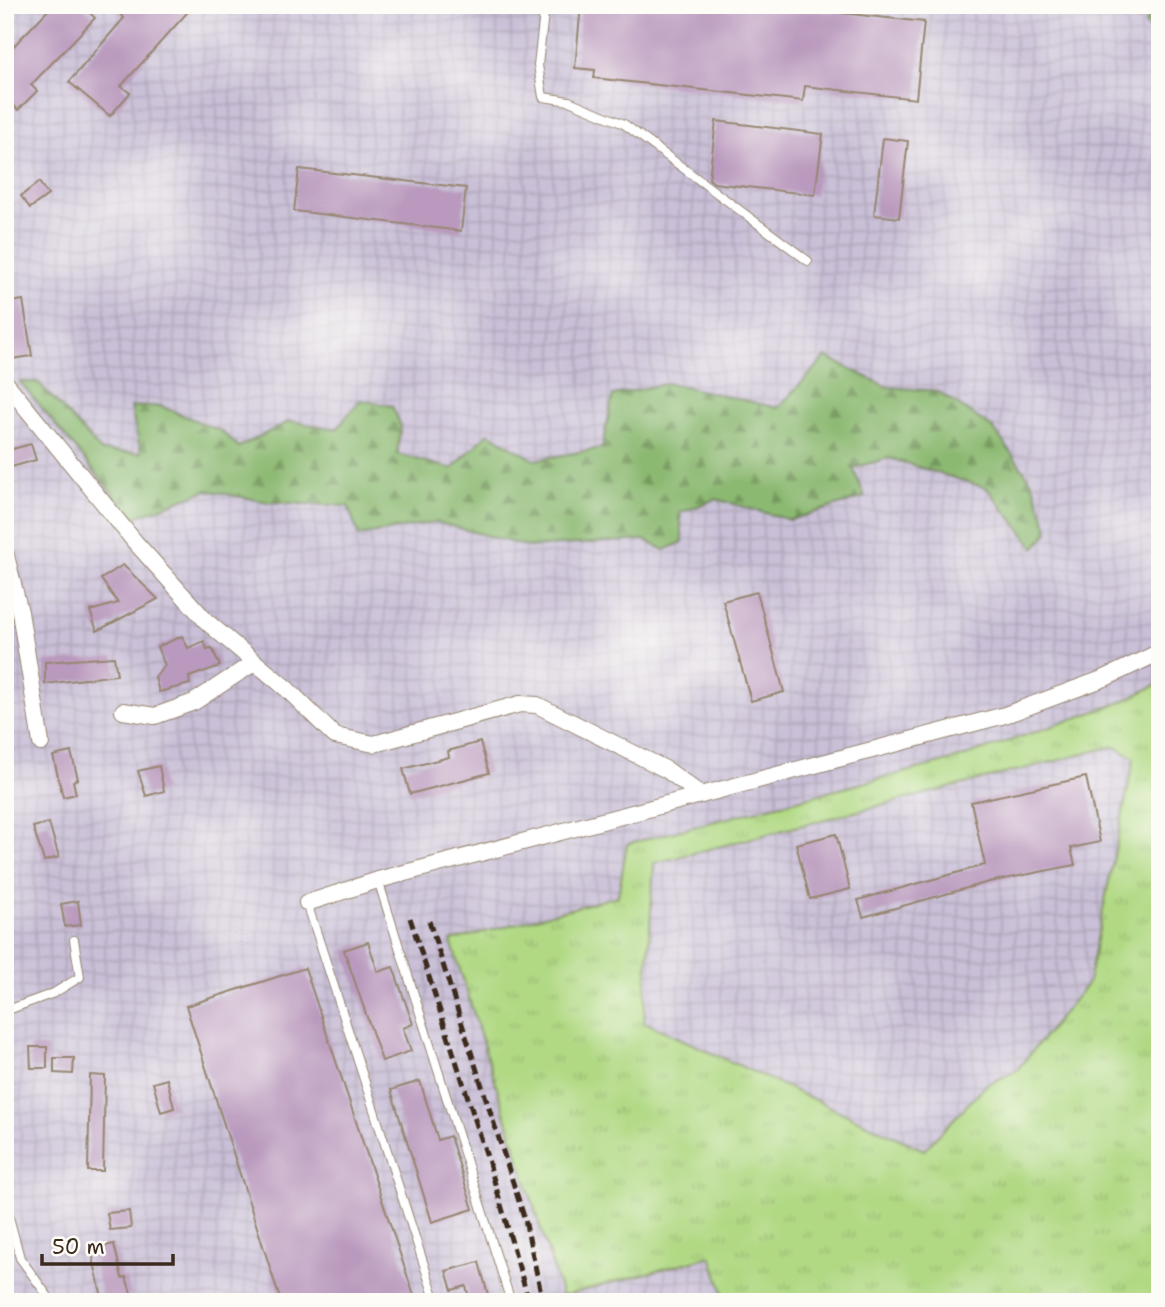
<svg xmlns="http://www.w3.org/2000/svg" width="1165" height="1307" font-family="'Shantell Sans',sans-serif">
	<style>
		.industrial { fill: url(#industrial-grid) }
		.grass { fill: url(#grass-tufts); stroke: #768251; stroke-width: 2; fill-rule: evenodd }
		.forest { fill: url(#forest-firs); stroke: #647248; stroke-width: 2 }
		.building { fill: #b999bd }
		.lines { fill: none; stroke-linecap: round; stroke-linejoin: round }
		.lane-casing { stroke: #968671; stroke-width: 10 }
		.street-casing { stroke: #968671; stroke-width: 18 }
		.lane { stroke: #fff; stroke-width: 8 }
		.street { stroke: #fff; stroke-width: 16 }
		.rail { stroke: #3b2a1e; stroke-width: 5; stroke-dasharray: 10 5; stroke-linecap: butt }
	</style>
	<defs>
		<pattern id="industrial-grid" width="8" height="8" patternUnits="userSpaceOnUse" patternTransform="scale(1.75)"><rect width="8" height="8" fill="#c9bfd7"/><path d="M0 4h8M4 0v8" fill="none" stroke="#aea4b8"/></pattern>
		<pattern id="grass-tufts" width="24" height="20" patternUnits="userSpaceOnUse" patternTransform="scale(1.75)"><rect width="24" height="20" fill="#b1d984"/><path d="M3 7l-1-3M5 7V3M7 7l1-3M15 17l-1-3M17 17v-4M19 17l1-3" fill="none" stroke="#99ba72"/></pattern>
		<pattern id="forest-firs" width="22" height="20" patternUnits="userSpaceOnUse" patternTransform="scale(1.75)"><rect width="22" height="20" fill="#8cb972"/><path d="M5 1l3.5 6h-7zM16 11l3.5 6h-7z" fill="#74975d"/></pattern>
	</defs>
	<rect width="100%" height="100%" fill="#fdfcf7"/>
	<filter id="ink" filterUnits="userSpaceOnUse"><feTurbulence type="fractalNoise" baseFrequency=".0143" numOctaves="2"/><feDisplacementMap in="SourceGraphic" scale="14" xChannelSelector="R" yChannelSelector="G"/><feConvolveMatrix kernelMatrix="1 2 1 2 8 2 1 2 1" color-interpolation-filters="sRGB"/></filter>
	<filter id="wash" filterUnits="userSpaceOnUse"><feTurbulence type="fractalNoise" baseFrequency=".00686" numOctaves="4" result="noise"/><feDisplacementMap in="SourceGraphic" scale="28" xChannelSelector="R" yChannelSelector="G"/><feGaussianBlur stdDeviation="1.57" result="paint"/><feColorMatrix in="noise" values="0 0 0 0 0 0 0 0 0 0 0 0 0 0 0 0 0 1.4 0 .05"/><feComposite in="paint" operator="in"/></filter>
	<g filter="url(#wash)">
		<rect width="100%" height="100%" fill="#f1e1c4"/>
		<!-- industrial -->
		<rect class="industrial" x="5" y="5" width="1155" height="1297"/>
		<!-- grass -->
		<path class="grass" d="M1160 683V1302H726L711 1256 562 1296 451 941 618 896 627 844 960 758 1122 702ZM1114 746 1134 758 1088 983 1016 1071 986 1085 924 1150 644 1022 654 863Z"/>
		<!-- forest -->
		<g class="forest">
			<path d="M1153 5H1160V38L1145 25Z"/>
			<path d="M826 357 887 387 937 391 993 428 1032 482 1049 531 1035 548 987 488 889 458 853 468 865 497 790 520 716 499 680 513 683 542 665 550 644 540 529 547 436 522 359 536 348 506 267 502 207 490 133 518 20 382H38L101 451 141 453 131 407 161 406 221 431 239 447 290 421 337 429 360 400 392 406 401 426 397 454 452 469 488 433 535 460 602 448 613 395 669 383 778 408Z"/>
		</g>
		<g id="blocks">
			<!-- building -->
			<g class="building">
				<path d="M53 5H82L95 18 31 85 37 91 18 110 5 98V55Z"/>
				<path d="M127 5H139L145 11 150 5H194L121 86 130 93 110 116 69 82 124 18 119 13Z"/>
				<path d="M581 5H767L924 22 916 99 805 86 803 101 594 78 595 70 575 68Z"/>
				<path d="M716 121 823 134 815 195 714 183 709 179Z"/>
				<path d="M883 138 908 141 899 218 874 215Z"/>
				<path d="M299 169 466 188 461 231 294 211Z"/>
				<path d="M39 182 48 195 30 208 21 196Z"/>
				<path d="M23 300 32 356 11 359 5 303Z"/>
				<path d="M31 444 36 460 8 468 5 451Z"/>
				<path d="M123 565 158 599 97 631 90 611 118 603 101 579Z"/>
				<path d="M757 592 784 692 751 701 723 601Z"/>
				<path d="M182 636 188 648 204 641 207 649 212 648 220 666 189 677 190 684 159 692 155 677 165 665 157 647Z"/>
				<path d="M114 657 117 675 45 684V662Z"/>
				<path d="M480 742 489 773 410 794 403 769 449 757 448 751Z"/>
				<path d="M71 752 78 779 73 781 76 794 63 797 53 756Z"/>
				<path d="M159 766 164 791 146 796 138 771Z"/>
				<path d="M1086 777 1100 842 1071 848 1075 865 989 882 863 917 858 900 985 865 971 802Z"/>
				<path d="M49 823 59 857 44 861 33 827Z"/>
				<path d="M836 834 850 889 810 899 796 844Z"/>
				<path d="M78 901 81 925 65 927 61 904Z"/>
				<path d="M368 942 378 972 393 967 413 1024 403 1028 411 1051 382 1061 344 950Z"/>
				<path d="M305 968 416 1302H281L186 1006Z"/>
				<path d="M30 1047H47V1068H31Z"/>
				<path d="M54 1058H74L73 1074 54 1073Z"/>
				<path d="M90 1075 105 1076 103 1171H88Z"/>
				<path d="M167 1079 174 1108 161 1112 153 1083Z"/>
				<path d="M420 1081 438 1140 450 1136 473 1209 432 1222 391 1090Z"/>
				<path d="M129 1211 131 1228 110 1230 107 1213Z"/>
				<path d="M114 1244 122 1278 126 1277 132 1296 103 1302 91 1249Z"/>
				<path d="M479 1262 490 1302H470L466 1286 452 1290 446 1271Z"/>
			</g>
		</g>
	</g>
	<g filter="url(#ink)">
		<use href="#blocks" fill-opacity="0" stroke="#968671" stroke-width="2"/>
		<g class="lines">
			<!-- lane casing -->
			<g class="lane-casing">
				<g id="lane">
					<path d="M545 5 538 65 543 97 569 101 624 124 808 261"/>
					<path d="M378 880 511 1302"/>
					<path d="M307 903 436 1302"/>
					<path d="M5 1011 54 993 80 977 74 940"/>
					<path d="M5 1202 20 1258 52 1302"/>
				</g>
			</g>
			<!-- street casing -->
			<g class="street-casing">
				<g id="street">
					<path d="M5 382 135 542 207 622 287 689 335 736 374 744 520 704 537 705 667 770 701 795"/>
					<path d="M5 552 20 612 41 743"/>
					<path d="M123 711 155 716 194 702 255 662"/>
					<path d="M307 903 378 880 1005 715 1105 678 1160 652"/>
				</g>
			</g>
			<!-- lane -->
			<use href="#lane" class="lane"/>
			<!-- street -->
			<use href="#street" class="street"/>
			<!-- rail -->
			<g class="rail">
				<path d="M410 918 489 1163 529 1302"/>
				<path d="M429 921 525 1220 543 1302"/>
			</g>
		</g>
	</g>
	<!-- margin -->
	<rect width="1165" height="1307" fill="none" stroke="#fdfcf7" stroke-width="28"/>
	<!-- scale -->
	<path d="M42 1254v10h131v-10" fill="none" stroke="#3b2a1e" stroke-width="3.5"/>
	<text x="52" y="1254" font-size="21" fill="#3b2a1e" stroke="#fdfcf7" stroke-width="5" paint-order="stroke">50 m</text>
</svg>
